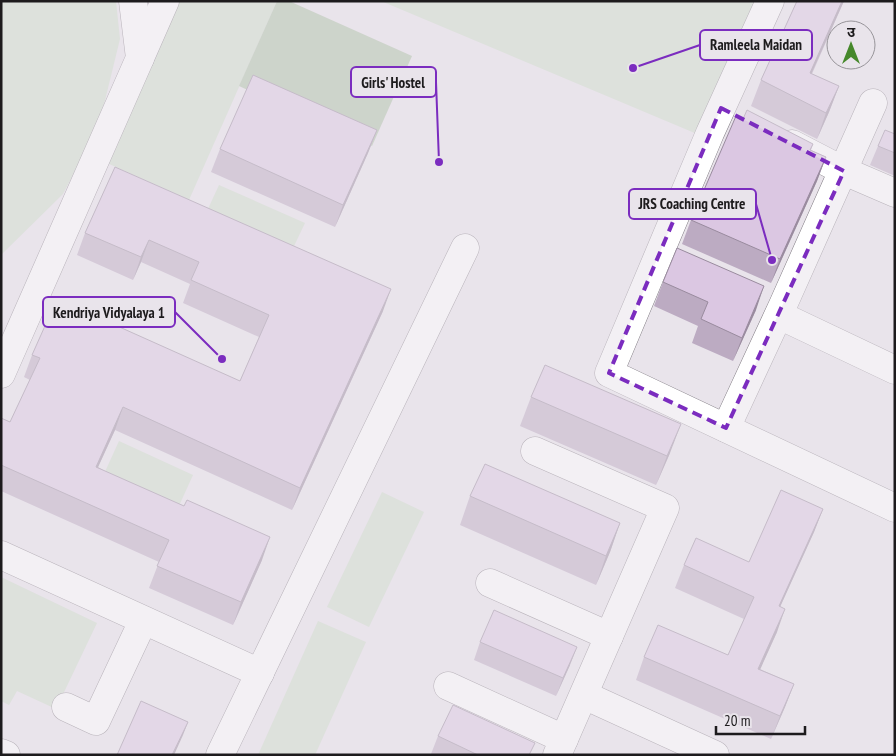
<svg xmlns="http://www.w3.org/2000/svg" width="896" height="756" font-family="'PT Sans Narrow','Noto Sans Devanagari',sans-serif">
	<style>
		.green { fill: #ceddca }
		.forest { fill: #acc0a5 }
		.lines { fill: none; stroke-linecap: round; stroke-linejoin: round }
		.minor-casing { stroke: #7f7a81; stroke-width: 29 }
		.minor { stroke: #fff; stroke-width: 28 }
		.wall { fill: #bcabc2 }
		.shaded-wall { fill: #998b9e }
		.building { fill: #dbc7e2; stroke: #998b9e }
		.marked { fill: none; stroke: #7b2cbf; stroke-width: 4; stroke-dasharray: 10 6; stroke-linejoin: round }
		.leader { fill: none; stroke: #7b2cbf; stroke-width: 2 }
		.callout-dot { fill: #7b2cbf; stroke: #e9e4eb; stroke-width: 2 }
		.callout { fill: #e9e4eb; stroke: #7b2cbf; stroke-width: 2 }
		.callout-label { font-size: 15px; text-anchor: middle; font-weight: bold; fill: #1d1b1d }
	</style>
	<rect width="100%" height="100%" fill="#e9e4eb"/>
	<!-- green -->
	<g class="green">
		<path d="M1 1H116L120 39 99 125 63 194 1 255Z"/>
		<path d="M179 1H277L189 200 107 163Z"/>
		<path d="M381 1H757L697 134Z"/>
		<path d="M219 185 305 223 286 263 201 224Z"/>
		<path d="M119 441 193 475 173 519 99 485Z"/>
		<path d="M382 492 424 512 369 627 327 607Z"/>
		<path d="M1 577 97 623 56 709 17 691 9 705 1 701Z"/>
		<path d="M318 621 366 642 315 755H258Z"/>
	</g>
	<!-- forest -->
	<path class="forest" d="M277 1H289L412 56 372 146 239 86Z"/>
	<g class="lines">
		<!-- minor casing -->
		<g class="minor-casing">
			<g id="minor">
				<path d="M770 1 710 133 609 373 895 508"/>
				<path d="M140 58 165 1"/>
				<path d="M792 144 844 171 895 193"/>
				<path d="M779 315 895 370"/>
				<path d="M1 374 140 58 133 1"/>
				<path d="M726 428 783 305 873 103"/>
				<path d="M535 451 665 508 557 755"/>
				<path d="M1 555 260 673"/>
				<path d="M490 583 609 636"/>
				<path d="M448 686 564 739"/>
				<path d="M584 695 715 755"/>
				<path d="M66 707 96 721 143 621"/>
				<path d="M1 753 6 755"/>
				<path d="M220 755 465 248"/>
			</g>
		</g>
		<!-- minor -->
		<use href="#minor" class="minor"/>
	</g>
	<!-- wall -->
	<g class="wall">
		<path d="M797 1H844L812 74 839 86 829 112 817 139 751 106 761 80Z"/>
		<path d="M377 130 368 153 335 227 211 172 220 149Z"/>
		<path d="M895 134V176L870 165 878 146Z"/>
		<path d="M813 144 811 150 826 157 817 181 771 283 682 244 691 220Z"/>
		<path d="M115 167 383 311 292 510 115 430 98 467 262 560 233 625 149 588 159 562 1 491V418L10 422 30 380 24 377 32 355 240 381 259 337 183 303 190 284 141 262 133 280 77 255 85 233Z"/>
		<path d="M663 282 756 310 733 361 692 343 698 326 654 306Z"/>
		<path d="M531 397 670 453 656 485 520 426Z"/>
		<path d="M470 496 620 523 610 552 596 585 460 525Z"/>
		<path d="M823 509 814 532 780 607 777 632 760 669 794 684 785 707 771 739 636 680 644 657 728 655 744 619 675 588 684 565 749 562Z"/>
		<path d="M480 642 570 665 556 696 474 660Z"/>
		<path d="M438 736 530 755H433L431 754Z"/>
	</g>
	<!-- shaded-wall -->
	<g class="shaded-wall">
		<path d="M842 1H844L800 99 810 73Z"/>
		<path d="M839 86 829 112 817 139 826 113Z"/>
		<path d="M377 130 368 153 335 227 343 205Z"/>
		<path d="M826 157 817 181 771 283 780 259Z"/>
		<path d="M149 240 141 262 133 280 141 257Z"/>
		<path d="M764 286 756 310 733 361 742 338Z"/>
		<path d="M391 289 383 311 292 510 300 488Z"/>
		<path d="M123 407 115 430 88 489 96 467Z"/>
		<path d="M681 424 670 453 656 485 667 456Z"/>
		<path d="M823 509 814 532 770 629 779 606Z"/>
		<path d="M620 523 610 552 596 585 606 556Z"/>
		<path d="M270 537 262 560 233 625 241 602Z"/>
		<path d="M785 609 777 632 750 692 758 669Z"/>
		<path d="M577 647 570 665 556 696 563 678Z"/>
		<path d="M794 684 785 707 771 739 780 716Z"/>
		<path d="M188 722 183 735 174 755H172Z"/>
	</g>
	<!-- building -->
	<g class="building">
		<path d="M797 1H842L810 73 839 86 826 113 761 80Z"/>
		<path d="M253 75 377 130 343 205 220 149Z"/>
		<path d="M747 110 813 144 810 150 826 157 780 259 691 220 736 116 743 119Z"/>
		<path d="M885 130 895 134V153L878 146Z"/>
		<path d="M115 167 391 289 300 488 123 407 96 467 184 506 187 500 270 537 241 602 157 566 169 540 1 465V418L10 422 40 358 32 355 57 299 240 381 269 315 191 280 199 262 149 240 141 257 85 233Z"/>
		<path d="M677 248 764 286 742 338 701 319 708 302 663 282Z"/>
		<path d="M545 365 681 424 667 456 531 397Z"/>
		<path d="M485 464 620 523 606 556 470 496Z"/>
		<path d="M781 490 823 509 779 606 785 609 758 669 794 684 780 716 644 657 658 625 728 655 754 597 684 565 696 538 749 562Z"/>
		<path d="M494 610 577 647 563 678 480 642Z"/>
		<path d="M141 701 188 722 172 755H117Z"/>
		<path d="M453 705 535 743 529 755H478L438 736Z"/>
	</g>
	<!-- marked area -->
	<path d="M0 0H896V756H0ZM721 108 844 171 726 428 609 373Z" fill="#e9e4eb" fill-opacity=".55" fill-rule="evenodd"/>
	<path class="marked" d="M721 108 844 171 726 428 609 373Z"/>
	<!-- callouts -->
	<path class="leader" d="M633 68L700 45M439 162L436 82M772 260L756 204M222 359L175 312"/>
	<g class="callout-dot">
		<circle cx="633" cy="68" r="5"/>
		<circle cx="439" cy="162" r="5"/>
		<circle cx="772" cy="260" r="5"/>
		<circle cx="222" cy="359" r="5"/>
	</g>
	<g class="callout">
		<rect x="700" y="30" width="112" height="30" rx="5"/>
		<rect x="351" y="67" width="85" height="30" rx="5"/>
		<rect x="629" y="189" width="127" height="30" rx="5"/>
		<rect x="43" y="297" width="132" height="30" rx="5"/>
	</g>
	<g class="callout-label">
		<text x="756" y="50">Ramleela Maidan</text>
		<text x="393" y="88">Girls' Hostel</text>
		<text x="692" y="209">JRS Coaching Centre</text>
		<text x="109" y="318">Kendriya Vidyalaya 1</text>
	</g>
	<!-- border -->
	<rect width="896" height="756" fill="none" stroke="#1d1b1d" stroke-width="5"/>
	<!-- north arrow -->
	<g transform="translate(851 45)"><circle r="24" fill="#e9e4eb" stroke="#979499"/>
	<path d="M0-4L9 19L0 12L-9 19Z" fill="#46882b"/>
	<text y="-8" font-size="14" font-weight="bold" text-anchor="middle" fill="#1d1b1d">उ</text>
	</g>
	<!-- scale -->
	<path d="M716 726v8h89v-8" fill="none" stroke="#1d1b1d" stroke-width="2.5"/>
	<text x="724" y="726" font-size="15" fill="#1d1b1d" stroke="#e9e4eb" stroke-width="4" paint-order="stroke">20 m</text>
</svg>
